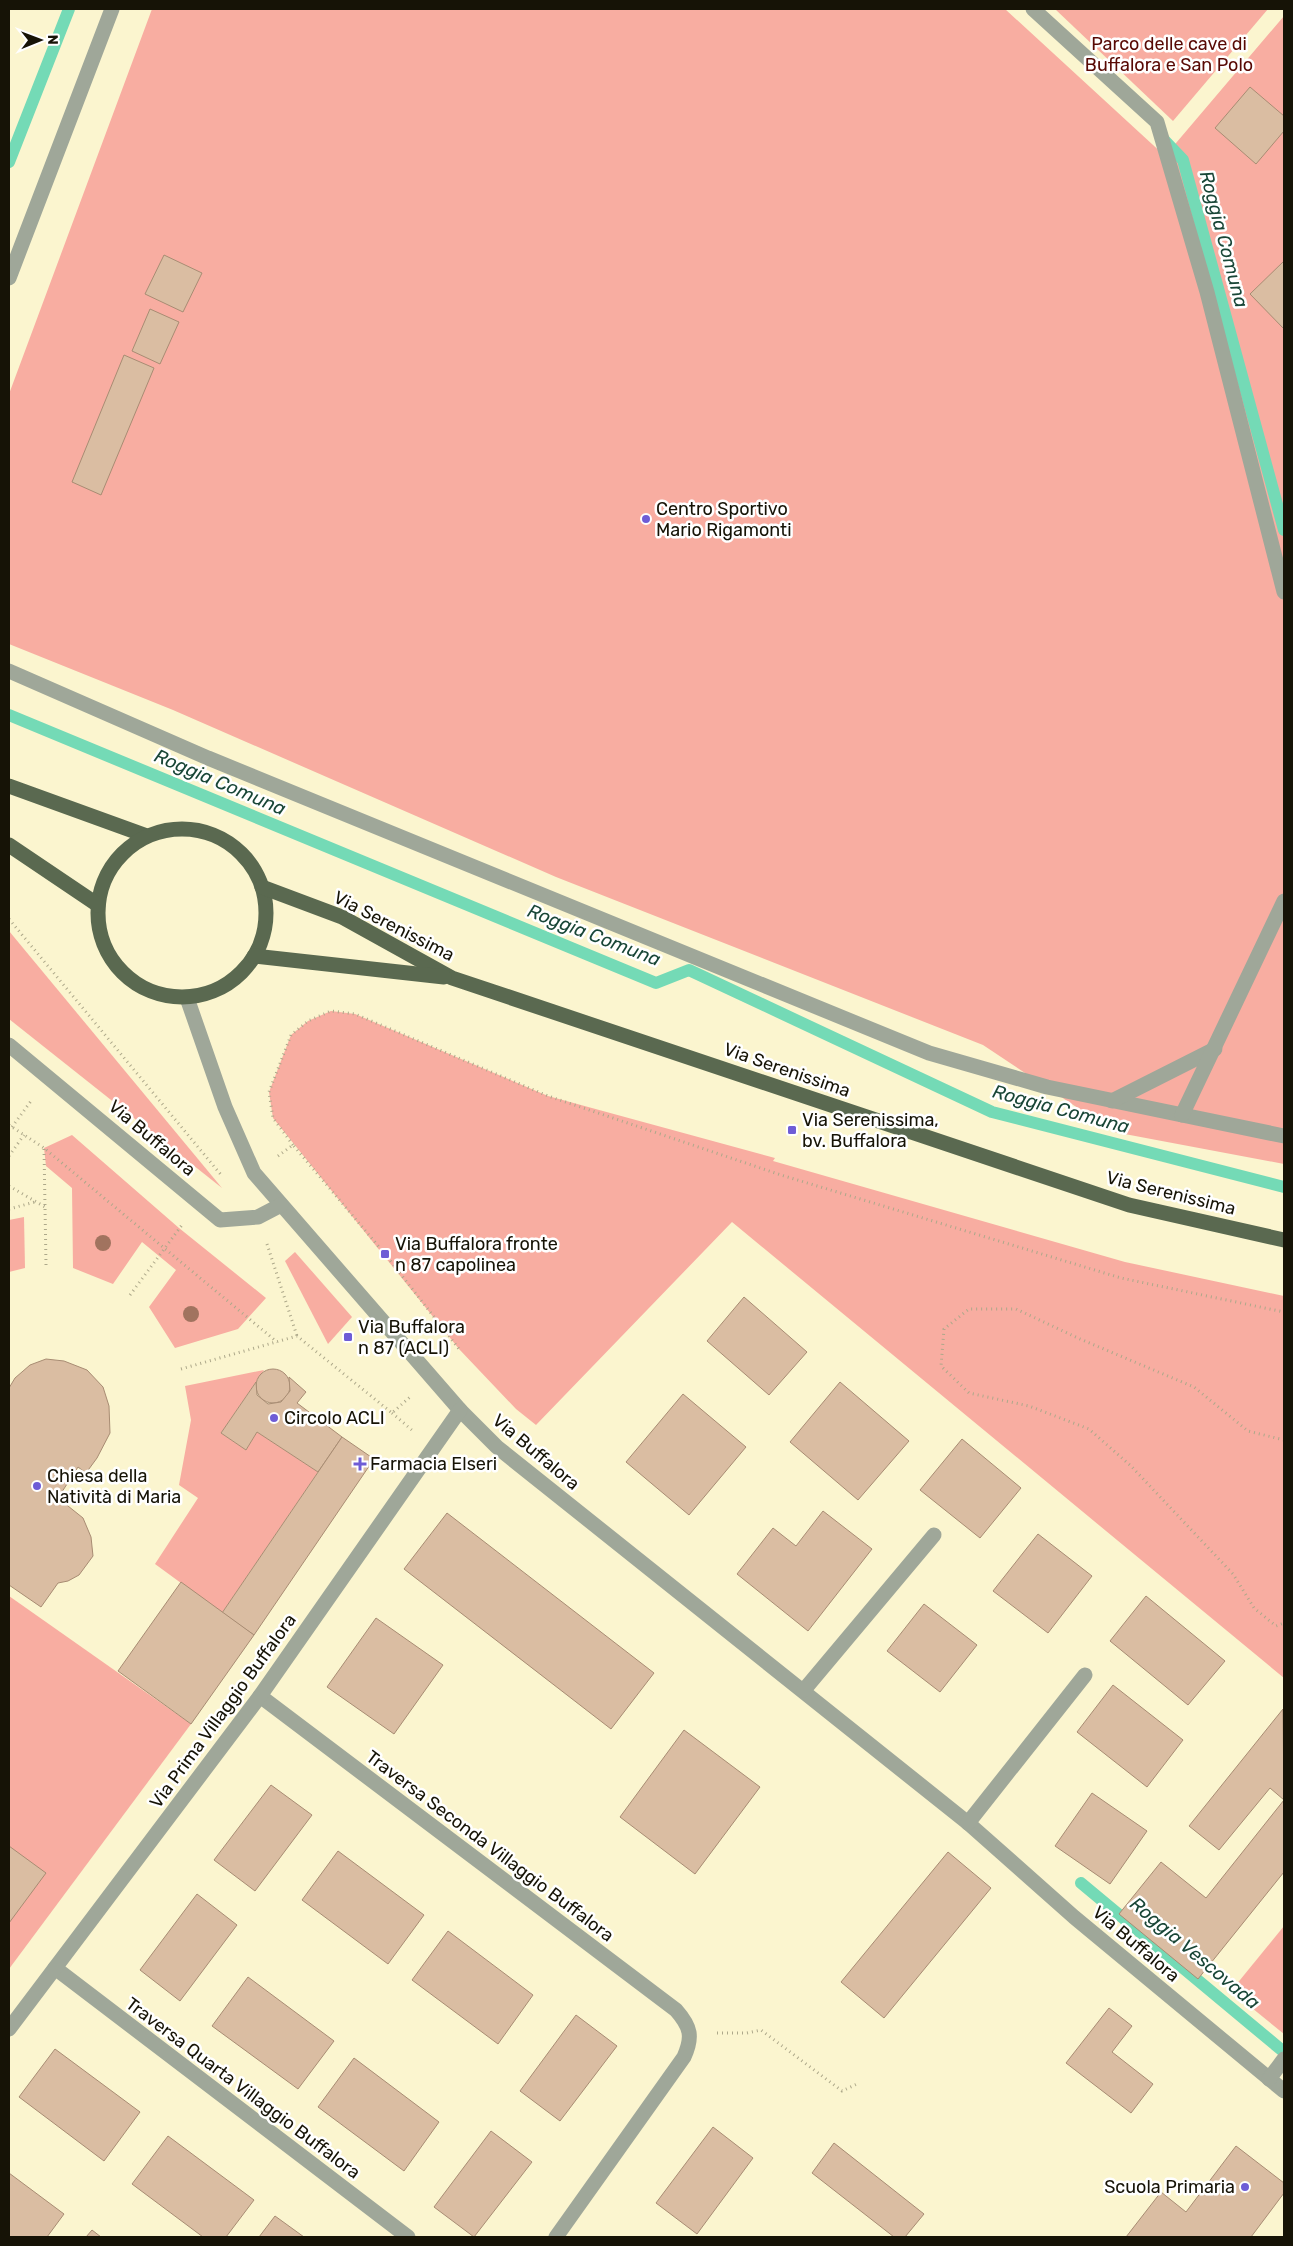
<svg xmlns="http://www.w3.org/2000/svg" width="1293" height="2246" font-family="Rubik,sans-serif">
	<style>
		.green { fill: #f8ada1 }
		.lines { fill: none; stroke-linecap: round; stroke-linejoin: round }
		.stream { stroke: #74dab6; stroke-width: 12 }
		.building { fill: #dabda2; stroke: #a88c73 }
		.path { stroke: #ada88a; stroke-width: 3; stroke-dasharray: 1 4; stroke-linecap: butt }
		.lane { stroke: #9fa799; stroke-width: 15 }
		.street { stroke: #9fa799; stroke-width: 15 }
		.primary { stroke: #5a6950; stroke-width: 15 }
		.tree { fill: #a1735f }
		.poi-dot { fill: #6e5cd6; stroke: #fff; stroke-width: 2 }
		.labels { text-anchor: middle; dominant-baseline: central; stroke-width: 5; stroke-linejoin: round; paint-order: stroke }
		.park-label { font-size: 18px; fill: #580904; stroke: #fff }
		.poi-label { font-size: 18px; fill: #161306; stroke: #fff; text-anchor: start }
		.street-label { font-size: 18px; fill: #161306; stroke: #fff }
		.water-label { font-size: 19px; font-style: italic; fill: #194637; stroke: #fff }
	</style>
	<rect width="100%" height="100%" fill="#fbf5cf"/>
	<!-- green -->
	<g class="green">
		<path d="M152 9H1005L1165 156 1284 16V1164L1114 1132 983 1045 556 877 173 710 9 644V394Z"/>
		<path d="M1055 9H1268L1173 121Z"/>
		<path d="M9 931 222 1188 9 1019Z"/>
		<path d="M331 1011 355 1014 548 1096 775 1158 773 1161 1125 1262 1284 1296V1678L732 1222 536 1425 516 1409 459 1349 273 1118 269 1092 291 1035 308 1021Z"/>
		<path d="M72 1135 179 1228 266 1298 238 1329 175 1348 149 1307 176 1270 142 1242 113 1284 73 1268 72 1188 46 1166 44 1148Z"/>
		<path d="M24 1217 25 1268 9 1272V1220Z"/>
		<path d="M295 1252 352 1317 328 1344 285 1261Z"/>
		<path d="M264 1370 221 1433 246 1450 257 1432 318 1472 222 1613 155 1564 198 1498 179 1485 191 1420 185 1386Z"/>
		<path d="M9 1596 191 1724 9 1969Z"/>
		<path d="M1284 1926V2034L1231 1991Z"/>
	</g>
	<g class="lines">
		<!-- stream -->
		<g class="stream">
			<path d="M1162 138 1183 160 1284 530"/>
			<path d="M9 162 69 9"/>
			<path d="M9 715 656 983 689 970 992 1112 1284 1187"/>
			<path d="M1081 1883 1284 2052"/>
		</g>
	</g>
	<!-- building -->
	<g class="building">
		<path d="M1250 87 1284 116V131L1256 164 1215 128Z"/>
		<path d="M164 255 202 273 183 312 145 294Z"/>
		<path d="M1284 261V329L1250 294Z"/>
		<path d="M150 309 179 322 160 364 132 351Z"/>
		<path d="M124 355 154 368 101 495 72 482Z"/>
		<path d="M744 1297 807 1352 769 1395 707 1341Z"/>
		<path d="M46 1359 64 1361 87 1370 103 1387 109 1406 110 1433 97 1458 86 1473 78 1467 58 1498 83 1518 91 1537 93 1556 79 1575 68 1581 58 1583 41 1607 9 1585V1388L15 1378 30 1365Z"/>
		<circle cx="273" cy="1386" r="17"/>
		<path d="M289 1377 306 1392 297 1403 342 1437 318 1472 257 1432 246 1450 221 1433 256 1382 257 1395 268 1404 281 1402 290 1391Z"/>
		<path d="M840 1382 909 1441 858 1500 790 1442Z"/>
		<path d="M683 1394 746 1447 689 1515 626 1462Z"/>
		<path d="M342 1437 374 1459 254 1635 222 1613Z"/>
		<path d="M962 1439 1021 1488 980 1538 920 1490Z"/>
		<path d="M823 1511 872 1549 808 1631 737 1574 773 1528 796 1546Z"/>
		<path d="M447 1513 654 1673 611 1729 404 1569Z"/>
		<path d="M1038 1534 1092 1576 1048 1633 993 1591Z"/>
		<path d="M181 1582 254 1635 191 1724 118 1671Z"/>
		<path d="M1146 1596 1225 1661 1188 1705 1110 1641Z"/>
		<path d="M924 1604 977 1645 940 1692 887 1651Z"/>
		<path d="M376 1618 443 1665 394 1734 327 1687Z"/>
		<path d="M1113 1685 1183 1740 1147 1787 1077 1732Z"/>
		<path d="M1283 1709 1284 1800 1270 1788 1219 1850 1189 1826Z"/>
		<path d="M684 1730 760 1787 695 1874 620 1817Z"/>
		<path d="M271 1785 312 1815 255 1891 214 1860Z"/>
		<path d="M1092 1793 1147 1831 1110 1884 1055 1846Z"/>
		<path d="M1284 1800V1872L1198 1979 1119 1914 1161 1862 1206 1898Z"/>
		<path d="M9 1846 46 1873 9 1923Z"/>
		<path d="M338 1851 424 1915 388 1964 302 1900Z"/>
		<path d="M948 1852 991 1888 884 2018 841 1982Z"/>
		<path d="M197 1894 237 1925 180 2001 140 1970Z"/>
		<path d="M448 1931 533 1995 498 2044 412 1980Z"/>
		<path d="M248 1977 334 2041 298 2089 212 2026Z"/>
		<path d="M1109 2008 1132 2026 1112 2052 1153 2084 1131 2113 1066 2063Z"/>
		<path d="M576 2015 617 2046 560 2121 520 2091Z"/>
		<path d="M55 2049 140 2112 104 2161 19 2097Z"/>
		<path d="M354 2058 439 2122 404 2171 318 2107Z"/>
		<path d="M713 2127 753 2158 697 2234 656 2203Z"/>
		<path d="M491 2131 532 2162 474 2237 434 2207Z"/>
		<path d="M168 2136 254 2200 226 2237H203L132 2184Z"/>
		<path d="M834 2143 924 2214 905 2237H894L812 2173Z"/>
		<path d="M1236 2146 1284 2183V2193L1251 2237H1126L1161 2192 1186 2212Z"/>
		<path d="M9 2173 64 2214 47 2237H9Z"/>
		<path d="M275 2216 304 2237H259Z"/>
		<path d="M92 2230 101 2237H86Z"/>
	</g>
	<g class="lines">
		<!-- path -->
		<g class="path">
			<path d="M9 919 222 1176"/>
			<path d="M9 1125 44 1148"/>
			<path d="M12 1127 31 1101"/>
			<path d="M293 1145 273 1118 269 1092 291 1035 308 1021 331 1011 355 1014 548 1096 781 1175 1121 1278 1284 1312"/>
			<path d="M9 1156 24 1135"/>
			<path d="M278 1156 293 1145 385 1254 459 1349"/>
			<path d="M9 1186 45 1207"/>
			<path d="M9 1209 35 1202"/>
			<path d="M267 1244 297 1336"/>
			<path d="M46 1265 44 1148 277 1342"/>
			<path d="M130 1295 182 1225"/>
			<path d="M181 1369 297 1336 392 1413 410 1397"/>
			<path d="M392 1413 413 1431"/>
			<path d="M1284 1440 1248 1431 1194 1387 1080 1339 1016 1309H969L944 1329 941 1366 969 1393 1029 1406 1089 1429 1131 1466 1233 1574 1254 1608 1276 1626 1284 1623"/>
			<path d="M717 2033H747L761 2030 842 2091 857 2084"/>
		</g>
		<!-- lane -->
		<g class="lane">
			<path d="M1033 9 1157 122 1207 292 1284 592"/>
			<path d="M9 278 112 9"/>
			<path d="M9 671 208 758 929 1053 1047 1087 1284 1136"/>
			<path d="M1112 1101 1215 1049"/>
			<path d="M1182 1115 1284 901"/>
		</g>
		<!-- street -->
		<g class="street">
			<path d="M187 998 225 1107 254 1173 460 1410 497 1447 968 1823 1074 1917 1284 2091"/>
			<path d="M9 1045 220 1220 258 1217 281 1205"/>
			<path d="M804 1690 934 1535"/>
			<path d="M260 1696 676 2010C691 2027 693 2037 684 2057L556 2237"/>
			<path d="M968 1823 1085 1675"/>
			<path d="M55 1968 408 2237"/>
			<path d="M9 2029 260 1696 460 1410"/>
			<path d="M1269 2079 1284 2059"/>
		</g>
		<!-- primary -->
		<g class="primary">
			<path d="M9 786 147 836"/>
			<circle cx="182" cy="913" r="84"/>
			<path d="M9 845 98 905"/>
			<path d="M262 887 342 917 452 978 1129 1205 1284 1240"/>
			<path d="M254 956 444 977"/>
		</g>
	</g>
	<!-- trees -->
	<g class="tree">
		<circle cx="103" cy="1243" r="8"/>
		<circle cx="191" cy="1314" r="8"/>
	</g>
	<!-- markers -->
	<g class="poi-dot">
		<circle cx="646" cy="519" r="5"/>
		<rect x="787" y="1125" width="10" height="10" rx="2.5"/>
		<rect x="380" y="1249" width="10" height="10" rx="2.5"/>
		<rect x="343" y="1332" width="10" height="10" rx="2.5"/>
		<circle cx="274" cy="1418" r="5"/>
		<path d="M357.5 1456.5h5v5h5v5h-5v5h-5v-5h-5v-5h5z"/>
		<circle cx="37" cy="1486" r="5"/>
		<circle cx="1245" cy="2187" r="5"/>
	</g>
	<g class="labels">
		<!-- park labels -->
		<g class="park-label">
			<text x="1169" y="44">Parco delle cave di<tspan x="1169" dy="21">Buffalora e San Polo</tspan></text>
		</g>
		<!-- poi labels -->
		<g class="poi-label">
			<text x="656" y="509">Centro Sportivo<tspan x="656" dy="21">Mario Rigamonti</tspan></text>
			<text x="802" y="1120">Via Serenissima,<tspan x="802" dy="21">bv. Buffalora</tspan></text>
			<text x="395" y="1244">Via Buffalora fronte<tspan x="395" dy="21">n 87 capolinea</tspan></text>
			<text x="358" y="1327">Via Buffalora<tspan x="358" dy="21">n 87 (ACLI)</tspan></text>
			<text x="284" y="1418">Circolo ACLI</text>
			<text x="370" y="1464">Farmacia Elseri</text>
			<text x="47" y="1476">Chiesa della<tspan x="47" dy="21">Natività di Maria</tspan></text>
			<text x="1235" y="2187" text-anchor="end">Scuola Primaria</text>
		</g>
		<!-- street labels -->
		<g class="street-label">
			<text transform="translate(394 926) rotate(27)">Via Serenissima</text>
			<text transform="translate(787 1070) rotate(19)">Via Serenissima</text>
			<text transform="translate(152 1138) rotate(40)">Via Buffalora</text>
			<text transform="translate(1171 1193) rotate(14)">Via Serenissima</text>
			<text transform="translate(536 1452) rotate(40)">Via Buffalora</text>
			<text transform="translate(223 1711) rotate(-54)">Via Prima Villaggio Buffalora</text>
			<text transform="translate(490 1846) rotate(37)">Traversa Seconda Villaggio Buffalora</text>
			<text transform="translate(1136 1944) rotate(40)">Via Buffalora</text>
			<text transform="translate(243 2088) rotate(37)">Traversa Quarta Villaggio Buffalora</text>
		</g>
		<!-- water labels -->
		<g class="water-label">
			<text transform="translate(1224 239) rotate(75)">Roggia Comuna</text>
			<text transform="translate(220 782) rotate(23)">Roggia Comuna</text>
			<text transform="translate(594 935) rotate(21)">Roggia Comuna</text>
			<text transform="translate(1061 1109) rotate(15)">Roggia Comuna</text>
			<text transform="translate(1195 1953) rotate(40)">Roggia Vescovada</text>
		</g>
	</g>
	<!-- border -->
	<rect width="1293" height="2246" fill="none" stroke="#161306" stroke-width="20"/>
	<!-- north arrow -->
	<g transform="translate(40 40) rotate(89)" stroke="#ffffff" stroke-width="4" paint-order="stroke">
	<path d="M0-4L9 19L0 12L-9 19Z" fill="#161306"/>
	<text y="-8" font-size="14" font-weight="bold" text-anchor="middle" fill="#161306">N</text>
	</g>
</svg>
